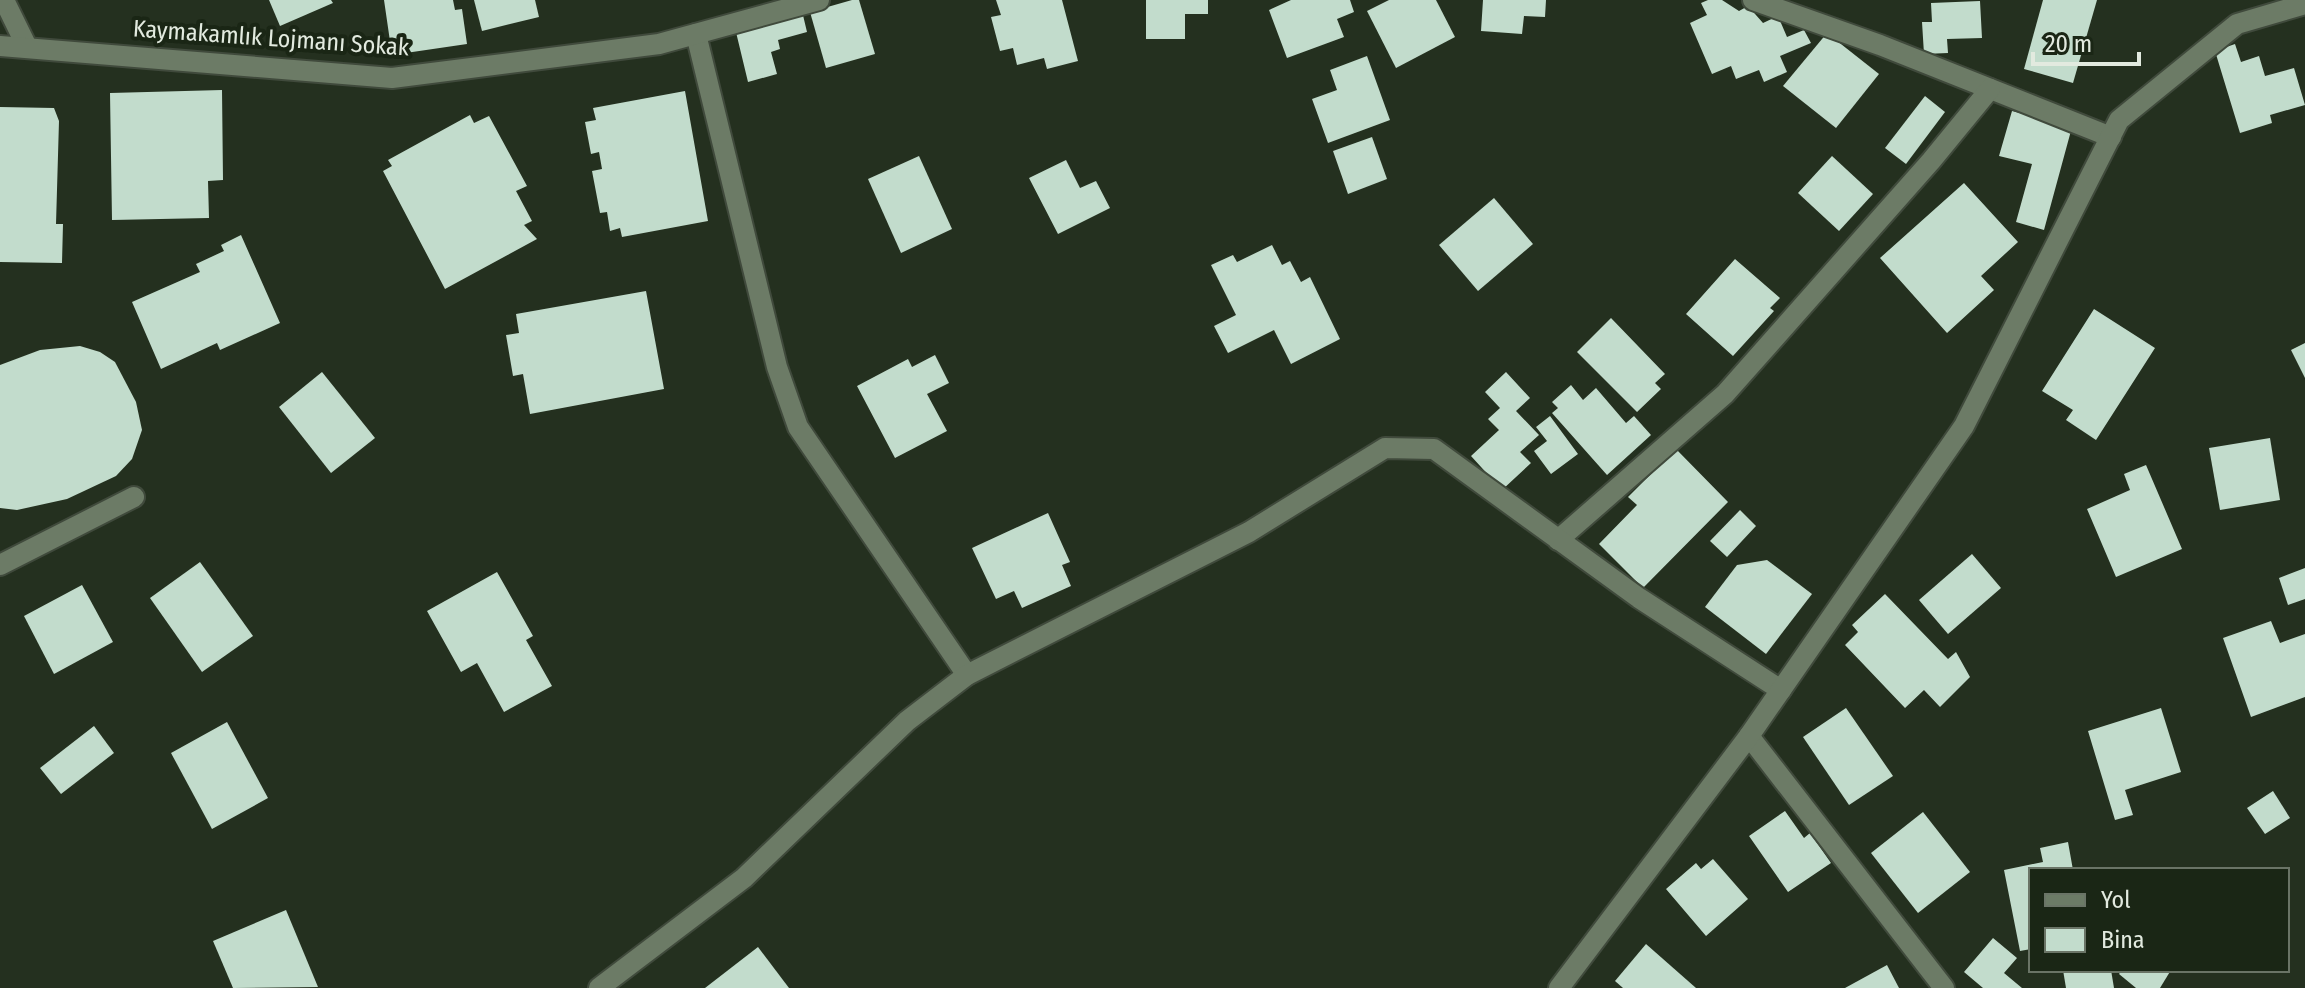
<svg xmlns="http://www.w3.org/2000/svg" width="2305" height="988" font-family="'Fira Sans Condensed',sans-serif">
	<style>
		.building { fill: #c2dccc }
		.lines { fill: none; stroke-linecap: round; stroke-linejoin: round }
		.minor-casing { stroke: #404a3c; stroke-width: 24 }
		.minor { stroke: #6c7b66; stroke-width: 20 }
		.labels { text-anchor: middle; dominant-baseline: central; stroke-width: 8; stroke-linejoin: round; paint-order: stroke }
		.street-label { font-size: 24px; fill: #e2eadf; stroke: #1a2615 }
	</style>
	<rect width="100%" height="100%" fill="#24301f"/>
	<!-- building -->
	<g class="building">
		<path d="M269 0H331L333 3 280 26Z"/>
		<path d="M384 0H453L455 10 462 9 467 44 392 55Z"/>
		<path d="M474 0H535L539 17 482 31Z"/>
		<path d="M852 0H859L875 54 826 68 810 12Z"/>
		<path d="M996 0H1062L1078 61 1047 69 1044 58 1017 65 1013 48 1000 51 991 17 1001 15Z"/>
		<path d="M1146 0H1208V14H1185V39H1146Z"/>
		<path d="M1291 0H1350L1354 12 1337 19 1344 37 1287 58 1269 10Z"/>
		<path d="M1389 0H1436L1455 37 1396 68 1367 11Z"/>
		<path d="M1483 0H1546L1545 17 1524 16 1522 34 1481 31Z"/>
		<path d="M1708 0H1722L1739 11 1748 6 1763 23 1778 16 1787 37 1804 30 1811 43 1780 56 1787 72 1764 82 1759 70 1736 79 1731 66 1712 74 1690 23 1707 15 1701 3Z"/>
		<path d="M2043 0H2097L2073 83 2024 69Z"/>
		<path d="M1980 1 1982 38 1947 39 1948 53 1924 54 1922 22H1932L1931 3Z"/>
		<path d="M802 11 807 32 778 40 780 49 771 52 777 74 748 82 735 28Z"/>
		<path d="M1827 33 1879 74 1836 128 1783 86Z"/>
		<path d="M2235 44 2241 62 2259 56 2265 76 2294 68 2305 105 2270 115 2272 123 2240 133 2215 51Z"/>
		<path d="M1367 56 1390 120 1328 143 1312 99 1337 90 1330 70Z"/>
		<path d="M222 90 223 180 208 181 209 218 112 220 110 93Z"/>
		<path d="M685 91 708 221 622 237 620 228 610 231 607 212 600 213 592 171 602 169 599 152 591 154 585 122 596 120 593 108Z"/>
		<path d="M1925 96 1945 112 1906 164 1885 148Z"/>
		<path d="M0 107 54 108 59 121 56 224H63L62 263 0 262Z"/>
		<path d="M2012 111 2072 127 2044 230 2016 222 2032 164 1999 156Z"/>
		<path d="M470 115 474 123 489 116 527 186 516 191 532 221 524 225 537 239 445 289 383 171 392 166 388 160Z"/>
		<path d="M1372 137 1387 179 1348 194 1333 151Z"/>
		<path d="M919 156 952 229 901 253 868 179Z"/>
		<path d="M1832 156 1873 194 1839 231 1798 193Z"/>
		<path d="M1066 160 1080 188 1096 181 1110 208 1058 234 1029 178Z"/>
		<path d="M1964 183 2018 242 1981 276 1994 290 1947 333 1880 258Z"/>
		<path d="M1494 198 1533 244 1478 291 1439 245Z"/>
		<path d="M241 235 280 323 220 350 217 343 161 369 132 302 200 272 196 264 224 251 221 245Z"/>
		<path d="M1272 245 1282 265 1290 261 1301 282 1310 277 1340 339 1291 364 1274 330 1228 353 1214 326 1236 315 1211 265 1233 255 1237 262Z"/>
		<path d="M1735 259 1780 298 1770 308 1774 311 1733 356 1686 314Z"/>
		<path d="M646 291 664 389 530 414 523 374 513 376 506 335 519 333 516 314Z"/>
		<path d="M2094 309 2155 348 2096 440 2066 420 2073 410 2042 391Z"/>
		<path d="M1611 318 1665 374 1655 383 1661 389 1637 412 1577 352Z"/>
		<path d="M2305 343V378L2291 350Z"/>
		<path d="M80 346 100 352 115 362 136 402 142 430 132 459 116 476 67 499 17 510 0 508V365L40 350Z"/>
		<path d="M935 355 949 383 927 394 947 431 895 458 857 386 908 359 912 367Z"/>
		<path d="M322 372 375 438 331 473 279 407Z"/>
		<path d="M1506 372 1530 398 1516 411 1539 435 1520 452 1531 463 1502 490 1471 456 1499 430 1488 419 1500 408 1485 392Z"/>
		<path d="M1571 385 1583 400 1596 388 1626 423 1634 416 1651 435 1607 475 1552 413 1558 408 1552 402Z"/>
		<path d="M1550 416 1578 454 1551 474 1534 451 1547 441 1536 427Z"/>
		<path d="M2270 438 2280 500 2220 510 2209 448Z"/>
		<path d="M1676 449 1728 502 1643 588 1599 544 1637 505 1628 497Z"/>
		<path d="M2146 465 2182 549 2116 577 2087 509 2130 490 2124 474Z"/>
		<path d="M1740 510 1756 526 1727 557 1710 541Z"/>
		<path d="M1048 513 1070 562 1062 565 1071 586 1022 608 1014 591 996 599 972 548Z"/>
		<path d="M1972 554 2001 588 1948 634 1919 600Z"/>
		<path d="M1767 560 1812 594 1766 654 1705 607 1737 565Z"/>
		<path d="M200 562 253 636 202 672 150 598Z"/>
		<path d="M2305 568V599L2288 605 2279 578Z"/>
		<path d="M497 572 533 636 526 640 552 686 504 712 477 663 461 672 427 611Z"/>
		<path d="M82 585 113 642 54 674 24 616Z"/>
		<path d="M1885 594 1948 659 1956 652 1970 677 1940 707 1924 690 1905 708 1845 645 1858 632 1852 625Z"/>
		<path d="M2271 621 2280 643 2305 634V697L2251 717 2223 638Z"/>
		<path d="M1846 708 1893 776 1849 805 1803 737Z"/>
		<path d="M2161 708 2181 772 2125 790 2133 815 2115 820 2088 731Z"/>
		<path d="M227 722 268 798 212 829 171 753Z"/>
		<path d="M94 726 114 753 61 794 40 768Z"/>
		<path d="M2273 791 2290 818 2265 834 2247 808Z"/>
		<path d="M1785 811 1804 838 1810 833 1831 863 1788 892 1749 836Z"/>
		<path d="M1923 812 1970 872 1918 913 1871 853Z"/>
		<path d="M2068 842 2073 870H2031V949L2020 951 2004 870 2043 862 2040 848Z"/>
		<path d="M1713 859 1748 899 1706 936 1666 889 1696 863 1701 869Z"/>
		<path d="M286 910 318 987 233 988 213 941Z"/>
		<path d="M1993 938 2017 958 2004 973 2022 988H1983L1964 972Z"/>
		<path d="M1646 944 1696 988H1623L1615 981Z"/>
		<path d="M758 947 789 988H705Z"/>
		<path d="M1887 965 1899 988H1845Z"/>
		<path d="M2063 970H2111L2114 988H2066Z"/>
		<path d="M2122 970H2171L2160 988H2136L2119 974Z"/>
	</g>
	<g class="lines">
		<!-- minor casing -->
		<g class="minor-casing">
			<g id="minor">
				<path d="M4 0 27 47"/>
				<path d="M1753 0 1880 45 2111 137"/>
				<path d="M696 34 777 367 798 427 967 675"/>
				<path d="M0 46 392 78 659 44 819 0"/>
				<path d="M1558 540 1725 394 1931 161 1990 89"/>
				<path d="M0 565 134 497"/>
				<path d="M1749 736 1944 988"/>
				<path d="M599 988 744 878 907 721 967 675 1249 532 1385 448 1434 449 1639 598 1781 690"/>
				<path d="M1559 988 1749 736 1964 426 2119 120 2237 24 2305 4"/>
			</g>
		</g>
		<!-- minor -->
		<use href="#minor" class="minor"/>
	</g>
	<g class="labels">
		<!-- street labels -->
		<g class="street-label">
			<text transform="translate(271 38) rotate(4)">Kaymakamlık Lojmanı Sokak</text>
		</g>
	</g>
	<!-- legend -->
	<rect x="2029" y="868" width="260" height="104" fill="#1a2615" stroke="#6a7466" stroke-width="2"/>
	<rect x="2045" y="894" width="40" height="12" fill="#6c7b66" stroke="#6a7466" stroke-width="2"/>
	<text x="2101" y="908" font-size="24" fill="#e2eadf">Yol</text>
	<rect x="2045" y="928" width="40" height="24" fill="#c2dccc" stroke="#6a7466" stroke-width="2"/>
	<text x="2101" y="948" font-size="24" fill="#e2eadf">Bina</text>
	<!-- scale -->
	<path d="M2033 52v12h106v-12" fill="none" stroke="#e2eadf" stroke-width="4"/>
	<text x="2045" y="52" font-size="24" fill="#e2eadf" stroke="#1a2615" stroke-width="6" paint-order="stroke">20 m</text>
</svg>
